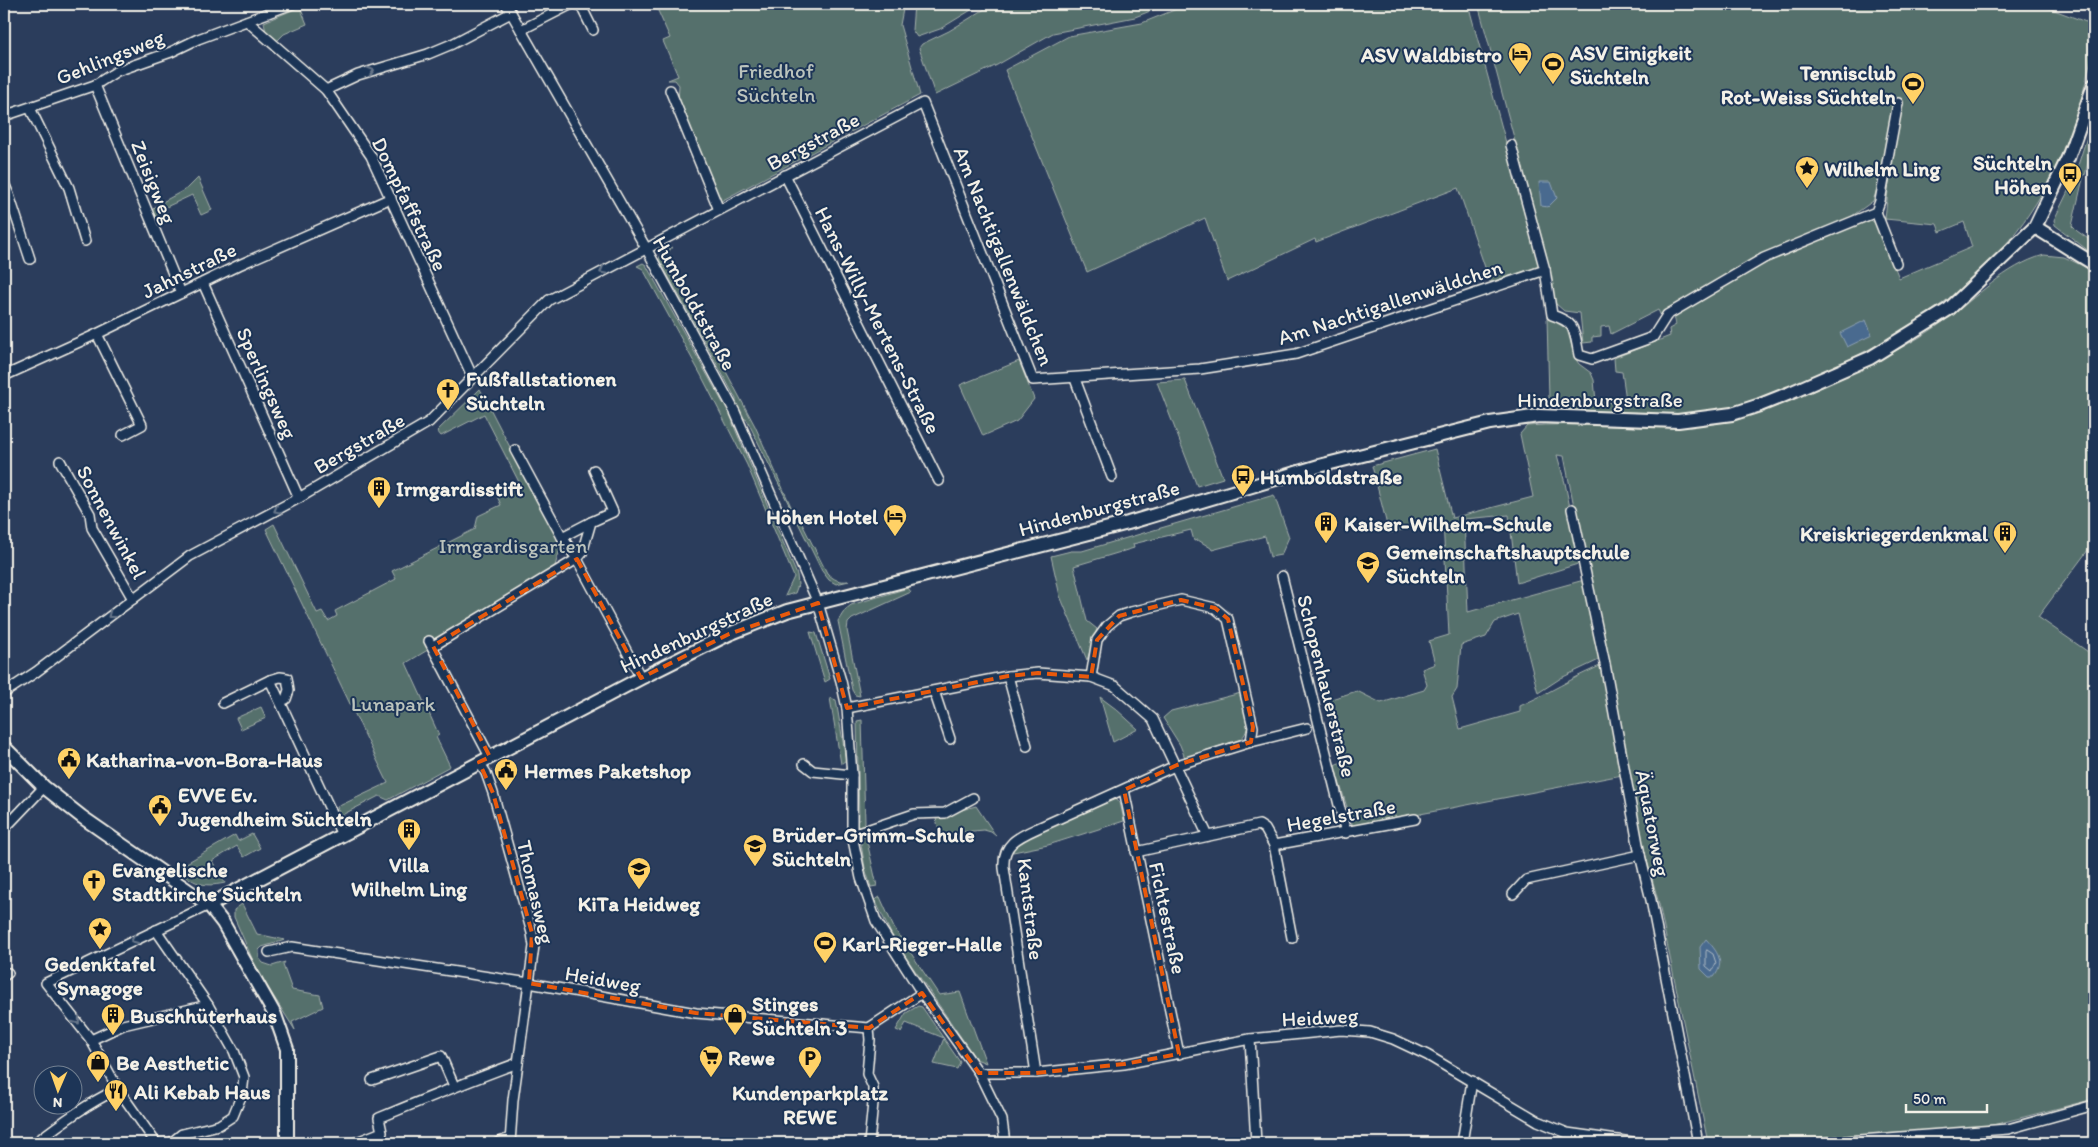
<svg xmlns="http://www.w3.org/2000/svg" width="2098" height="1147" font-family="Itim,sans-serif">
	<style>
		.green { fill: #556f6c; stroke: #a4b0aa }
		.water { fill: #496b8f; stroke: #8da1b3 }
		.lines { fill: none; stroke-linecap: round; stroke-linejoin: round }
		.shore { stroke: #b0bbc4; stroke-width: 1 }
		.street-casing { stroke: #f4f1e8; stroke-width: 12 }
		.secondary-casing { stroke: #f4f1e8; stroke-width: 16 }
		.street { stroke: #1d3557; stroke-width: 9 }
		.secondary { stroke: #1d3557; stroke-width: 12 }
		.oneway { stroke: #68778a }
		.marked { fill: none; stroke: #e8590c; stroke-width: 4; stroke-dasharray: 10 6; stroke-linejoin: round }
		.labels { text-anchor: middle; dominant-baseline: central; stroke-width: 4; stroke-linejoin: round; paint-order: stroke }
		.poi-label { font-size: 21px; font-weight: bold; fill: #f4f1e8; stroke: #1d3557; text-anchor: start }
		.street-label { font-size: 21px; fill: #f4f1e8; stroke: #1d3557 }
		.park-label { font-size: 21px; fill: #bcc4bd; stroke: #1d3557 }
	</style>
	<rect width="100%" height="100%" fill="#2b3d5c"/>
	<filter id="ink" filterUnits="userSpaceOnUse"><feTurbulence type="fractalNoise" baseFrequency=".02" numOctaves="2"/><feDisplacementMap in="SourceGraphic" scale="10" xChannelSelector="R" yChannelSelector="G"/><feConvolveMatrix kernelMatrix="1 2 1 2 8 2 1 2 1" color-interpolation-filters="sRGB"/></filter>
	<g filter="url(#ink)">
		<!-- green -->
		<g class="green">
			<path d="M655 4H904L900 25 920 95 721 201 678 103 679 85 675 80H668L678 76 663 41 670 38Z"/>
			<path d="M914 4H981L940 29 917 37 912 30Z"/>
			<path d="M993 4H1168L1135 17 1053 33 997 65 935 95 919 48 922 44 949 31Z"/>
			<path d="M1189 4H1468L1540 267 1490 282 1458 188 1316 242 1315 239 1227 281 1205 218 1087 272 1005 70 1069 36 1142 23Z"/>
			<path d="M1478 4H2038L2094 25C2094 54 2086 82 2078 110 2039 236 1959 306 1844 362 1826 371 1808 381 1789 389 1769 398 1743 405 1720 410 1672 421 1608 413 1558 411L1561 400 1549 399 1547 317 1567 329 1575 358 1579 364 1591 373 1594 380 1596 402 1621 403 1626 400 1622 372 1615 371 1614 358 1670 336 1669 329 1676 325 1674 315 1738 277 1802 245 1871 220 1878 225 1899 278 1972 247 1964 222 1940 232 1937 224 1885 219 1890 172 1881 177 1873 201 1848 219 1666 311 1661 316 1658 310 1611 334 1609 326 1601 327V336L1592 337V342L1583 343 1580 313 1564 311 1555 303 1548 264Z"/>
			<path d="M300 7 307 24 284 34 276 42 266 33 264 22Z"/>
			<path d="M2094 115V151H2091L2085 175 2084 174 2072 226 2077 231 2094 243V255L2055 225 2054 220 2073 181Z"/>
			<path d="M198 178 212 210 201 215 192 195 164 208 168 216 166 220 156 224 152 216 153 209 157 205 188 188Z"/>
			<path d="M672 247 667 254V261L755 426 793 511 795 510 827 573C834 580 839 582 849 581L836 584 829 580 822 571 747 420C738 416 735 408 736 399L659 259 662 253Z"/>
			<path d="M2044 255 2064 257 2094 271V542L2038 617 2094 656V1099L1985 1127 1787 1143H1708L1659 904 1637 824 1564 456 1557 455 1565 483 1581 563 1517 583 1509 515 1464 519 1468 612 1584 580 1601 659 1561 678 1538 693 1518 614 1495 622 1486 637 1461 645 1457 689 1452 697 1460 729 1520 712V706C1548 694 1573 677 1602 665L1622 775 1353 827 1334 765 1342 762 1328 700 1357 691 1381 703 1424 690 1427 685 1422 669 1435 664 1429 641 1449 635 1443 521 1389 533 1372 466 1435 449 1452 518 1533 497 1520 434 1527 426C1576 422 1625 428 1675 427 1744 425 1811 394 1872 363 1895 351 1923 337 1944 321 1976 298 2005 266 2044 255Z"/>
			<path d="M643 263 646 265 723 403C730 407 735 415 733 424L797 575 798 585 795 593 785 596 794 577 747 465 701 375 643 269 637 266Z"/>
			<path d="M1019 361 1034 399 1017 421 983 436 960 385Z"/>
			<path d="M1185 380 1223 478 1197 486 1157 382Z"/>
			<path d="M480 389 561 546 554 569 429 643 431 648 406 663 439 735 436 737 450 766 388 800 379 796 340 816 337 807 388 783 266 529 274 524 317 613 322 611 328 621 337 616 335 611 396 579 392 571 475 529 478 516 501 505 497 496 520 484 484 414 441 436 437 431Z"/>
			<path d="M1274 495 1289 537 1281 555 1270 557 1265 536 1212 550 1211 548 1198 540 1194 541 1191 530 1133 544 1134 548 1074 566 1087 621 1097 629 1087 660 1060 596 1051 556 1071 551H1082Z"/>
			<path d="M908 588 911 592 852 619 848 623 847 630 860 696 855 695 852 690 838 621 845 610 851 605Z"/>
			<path d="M810 632 816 633 830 679 825 682Z"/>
			<path d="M1241 693C1245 709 1254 726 1241 739L1185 758 1180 745 1163 718 1171 711Z"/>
			<path d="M1100 697 1116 709 1138 729 1113 742Z"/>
			<path d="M830 698 836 700 846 760 841 764Z"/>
			<path d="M261 707 266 718 241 729 236 718Z"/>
			<path d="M862 720 865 822 862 827H857L856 820H859L857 721Z"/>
			<path d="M1114 799 1120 802 1124 821 1048 845 1013 852 1012 850 1019 842Z"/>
			<path d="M976 806 996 836 991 832 984 830 940 834 935 815 947 814Z"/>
			<path d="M252 834 260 848 244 857 237 846 212 861 225 883C201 888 195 883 176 869L235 835 238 841Z"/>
			<path d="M863 835 866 837 877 886 871 887 865 868 860 838 857 837Z"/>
			<path d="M880 897 894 928 939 995 960 992 986 1063 976 1059 894 940 875 900Z"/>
			<path d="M242 904 257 934 285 940 262 947 259 950V958L263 963 272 966 285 962 283 965 292 990 320 995 323 1007 292 1022 295 1030 258 972 234 917V910Z"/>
			<path d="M918 1006 922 1007 960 1062 957 1069 934 1064 944 1038 906 1023 901 1032 896 1030 906 1013Z"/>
		</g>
		<!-- water -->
		<g class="water">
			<path d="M1539 182H1551L1557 198 1548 207 1541 206Z"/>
			<path d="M1866 320 1872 335 1847 347 1840 333Z"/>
			<path d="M1706 939C1717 951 1726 962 1714 977H1709L1701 969 1700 947Z"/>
		</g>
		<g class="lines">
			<!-- shore -->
			<path class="shore" d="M1707 950 1713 954 1716 963 1712 971 1706 966V952Z"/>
			<!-- street casing -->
			<g class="street-casing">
				<g id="street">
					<path d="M506 4 646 248 735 412 818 603 841 681 847 708 852 775V835L861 878 876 921 922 993 979 1073 1002 1120 1005 1143"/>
					<path d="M580 4 593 30"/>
					<path d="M247 21 326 90 371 156 473 378"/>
					<path d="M521 30 572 4"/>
					<path d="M95 85 181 293"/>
					<path d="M326 90 358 75 428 54 452 44 511 13"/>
					<path d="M670 90 719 210"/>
					<path d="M30 108 69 188 85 241"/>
					<path d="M4 116 95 85 117 71 171 52 198 39 292 4"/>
					<path d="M1511 145 1545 270 1552 315C1577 323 1574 331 1579 355L1592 359 1653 337 1667 315 1764 258 1876 212 1880 201 1898 103"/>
					<path d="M785 175 939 481"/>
					<path d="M4 183 9 195 30 259"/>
					<path d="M1876 212 1896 263"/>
					<path d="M203 283 299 498"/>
					<path d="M97 334 142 425 123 435"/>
					<path d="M4 376 97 334 239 265 391 198"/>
					<path d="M1075 379 1112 477"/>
					<path d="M60 461 90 514 92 528 133 599"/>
					<path d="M594 470 613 512 591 522 582 553 577 559 641 678"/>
					<path d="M1572 509 1605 664 1640 855 1651 900 1698 1143"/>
					<path d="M562 537 591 522"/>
					<path d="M1282 576 1346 833"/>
					<path d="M429 641 490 757"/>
					<path d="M433 646 577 559 562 537 515 450"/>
					<path d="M1008 676 1027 746"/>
					<path d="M270 680 280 677 287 678 289 690 286 699 281 701"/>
					<path d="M934 691 950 739"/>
					<path d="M4 693 36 672 190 556 299 498 429 422 549 300 923 103 1033 380 1200 369 1296 354 1545 270"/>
					<path d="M223 703 270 680 342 835"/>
					<path d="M847 708 1008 676 1038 673 1091 677 1115 686 1153 719 1208 836"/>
					<path d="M1251 742 1307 728"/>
					<path d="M479 762 486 773 493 793 532 933 534 946 513 1100 510 1143"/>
					<path d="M804 764 813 771 852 775"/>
					<path d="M1124 790 1179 1054"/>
					<path d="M4 829 44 787"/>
					<path d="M852 835 914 814 945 813 973 798"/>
					<path d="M1274 845 1292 938"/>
					<path d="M1136 852 1259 825 1265 829 1274 845 1415 819"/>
					<path d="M1513 894 1526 880 1640 855"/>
					<path d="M156 930 208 1005 234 1051 244 1077 242 1094 233 1116 219 1125 182 1134 171 1143"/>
					<path d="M269 952 292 947 529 983 696 1013 869 1028 922 993"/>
					<path d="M4 976 8 973"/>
					<path d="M1250 1039 1256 1143"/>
					<path d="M91 1040 123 1025 208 1005"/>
					<path d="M979 1073H1036L1124 1064 1250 1039 1341 1030 1370 1032 1393 1039 1427 1055 1538 1121 1567 1133 1639 1143"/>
					<path d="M1036 1073 1004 868C1002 844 1018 837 1038 828L1177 765 1251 742 1253 727 1228 619 1215 608 1181 600 1131 612 1119 616 1107 626 1097 640 1091 677"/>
					<path d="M372 1080 441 1056 454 1086"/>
					<path d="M35 1143C61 1123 88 1103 118 1089"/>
					<path d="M156 1143 118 1089 91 1040 46 983 209 905"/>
					<path d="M354 1143 382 1132 379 1118C425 1099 471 1080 518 1063"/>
					<path d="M497 1143 510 1138"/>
					<path d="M869 1143 873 1103V1087L867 1074 870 1040 869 1028"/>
					<path d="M1462 1143 1472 1081"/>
					<path d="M1820 1143 2008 1129 2094 1105"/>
				</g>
			</g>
			<!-- secondary casing -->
			<g class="secondary-casing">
				<g id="secondary">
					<path d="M2035 227 2094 264"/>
					<path d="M4 747 44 787 82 817 209 905 223 923 275 1015 287 1049V1143"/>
					<path d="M209 905 641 678 729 634 787 611 1128 523 1319 466 1490 423 1539 416 1678 421 1732 414 1760 405 1790 393 1870 358 1949 309 2035 227 2068 158 2094 85"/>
				</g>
			</g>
			<!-- street -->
			<use href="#street" class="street"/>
			<!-- secondary -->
			<use href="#secondary" class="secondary"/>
		</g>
		<!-- one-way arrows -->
		<defs><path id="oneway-chevron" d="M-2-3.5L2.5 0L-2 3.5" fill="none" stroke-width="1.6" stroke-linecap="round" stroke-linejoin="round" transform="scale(1.25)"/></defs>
		<g class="oneway">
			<use href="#oneway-chevron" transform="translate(371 71) rotate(-16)"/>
			<use href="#oneway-chevron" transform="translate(603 271) rotate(152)"/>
			<use href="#oneway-chevron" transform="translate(277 510) rotate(151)"/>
			<use href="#oneway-chevron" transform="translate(111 615) rotate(143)"/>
			<use href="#oneway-chevron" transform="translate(134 940) rotate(155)"/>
			<use href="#oneway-chevron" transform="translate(77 1021) rotate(52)"/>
		</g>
	</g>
	<!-- marked area -->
	<path class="marked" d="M577 559 641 678 729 634 818 603 847 708 1008 676 1038 673 1091 677 1097 640 1119 616 1181 600 1215 608 1228 619 1253 727 1251 742 1177 765 1124 790 1179 1054 1124 1064 1036 1073H979L922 993 869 1028 696 1013 529 983 532 933 493 793 479 762 490 757 433 646Z"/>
	<!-- icons -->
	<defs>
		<g id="hotel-pin" transform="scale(1.25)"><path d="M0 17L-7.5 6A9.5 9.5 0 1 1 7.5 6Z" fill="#ffd166" stroke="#1d3557"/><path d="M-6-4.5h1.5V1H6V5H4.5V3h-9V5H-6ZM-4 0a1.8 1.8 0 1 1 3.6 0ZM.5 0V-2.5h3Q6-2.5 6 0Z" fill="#111"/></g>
		<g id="stadium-pin" transform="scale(1.25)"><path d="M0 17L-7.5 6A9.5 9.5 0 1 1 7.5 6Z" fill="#ffd166" stroke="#1d3557"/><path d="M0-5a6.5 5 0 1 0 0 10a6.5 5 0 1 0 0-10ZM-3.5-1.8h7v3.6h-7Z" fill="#111"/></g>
		<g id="sight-pin" transform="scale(1.25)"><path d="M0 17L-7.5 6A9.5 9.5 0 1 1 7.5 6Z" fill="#ffd166" stroke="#1d3557"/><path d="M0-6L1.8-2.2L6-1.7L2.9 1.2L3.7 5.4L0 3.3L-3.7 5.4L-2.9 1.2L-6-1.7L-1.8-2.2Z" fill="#111"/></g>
		<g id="bus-pin" transform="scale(1.25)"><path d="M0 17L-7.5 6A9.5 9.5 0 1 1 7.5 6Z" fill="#ffd166" stroke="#1d3557"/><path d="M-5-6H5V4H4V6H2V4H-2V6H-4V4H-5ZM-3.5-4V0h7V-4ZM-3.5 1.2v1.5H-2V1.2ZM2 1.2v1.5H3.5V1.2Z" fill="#111"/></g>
		<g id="church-pin" transform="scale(1.25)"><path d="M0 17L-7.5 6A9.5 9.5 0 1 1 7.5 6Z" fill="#ffd166" stroke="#1d3557"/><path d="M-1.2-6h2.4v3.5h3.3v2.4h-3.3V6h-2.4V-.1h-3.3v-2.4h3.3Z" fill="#111"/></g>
		<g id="building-pin" transform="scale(1.25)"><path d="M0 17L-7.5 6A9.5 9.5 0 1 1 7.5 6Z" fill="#ffd166" stroke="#1d3557"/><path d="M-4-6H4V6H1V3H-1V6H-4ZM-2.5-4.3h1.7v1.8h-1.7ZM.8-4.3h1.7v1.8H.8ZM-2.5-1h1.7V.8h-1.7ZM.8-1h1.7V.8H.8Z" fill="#111"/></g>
		<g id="school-pin" transform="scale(1.25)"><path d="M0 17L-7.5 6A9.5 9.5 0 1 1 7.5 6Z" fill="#ffd166" stroke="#1d3557"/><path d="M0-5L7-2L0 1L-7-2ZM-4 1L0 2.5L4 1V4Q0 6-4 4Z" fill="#111"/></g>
		<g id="civic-pin" transform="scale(1.25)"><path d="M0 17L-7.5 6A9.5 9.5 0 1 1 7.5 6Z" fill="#ffd166" stroke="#1d3557"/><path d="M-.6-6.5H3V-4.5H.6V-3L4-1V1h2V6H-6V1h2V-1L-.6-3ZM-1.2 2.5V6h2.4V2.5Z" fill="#111"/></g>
		<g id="shop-pin" transform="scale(1.25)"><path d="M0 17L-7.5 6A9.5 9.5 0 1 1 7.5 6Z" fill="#ffd166" stroke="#1d3557"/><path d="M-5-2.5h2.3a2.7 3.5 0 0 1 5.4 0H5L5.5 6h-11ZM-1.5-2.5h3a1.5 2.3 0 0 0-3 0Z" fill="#111"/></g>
		<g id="supermarket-pin" transform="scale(1.25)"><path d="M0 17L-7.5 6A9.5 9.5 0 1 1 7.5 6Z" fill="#ffd166" stroke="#1d3557"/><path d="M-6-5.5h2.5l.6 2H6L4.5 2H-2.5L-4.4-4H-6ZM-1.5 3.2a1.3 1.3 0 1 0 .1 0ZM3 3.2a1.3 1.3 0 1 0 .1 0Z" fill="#111"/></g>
		<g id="parking-pin" transform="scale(1.25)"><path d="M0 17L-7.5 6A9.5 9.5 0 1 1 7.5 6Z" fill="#ffd166" stroke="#1d3557"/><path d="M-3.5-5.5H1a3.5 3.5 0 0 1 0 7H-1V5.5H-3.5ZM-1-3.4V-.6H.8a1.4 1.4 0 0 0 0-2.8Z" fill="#111"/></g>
		<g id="restaurant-pin" transform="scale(1.25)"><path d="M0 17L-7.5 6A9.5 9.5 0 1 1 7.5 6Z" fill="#ffd166" stroke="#1d3557"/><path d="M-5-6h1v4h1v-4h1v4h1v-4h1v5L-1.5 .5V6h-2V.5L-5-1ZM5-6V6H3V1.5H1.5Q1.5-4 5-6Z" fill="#111"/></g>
	</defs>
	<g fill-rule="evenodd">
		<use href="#hotel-pin" x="1520" y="54"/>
		<use href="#stadium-pin" x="1553" y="64"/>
		<use href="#stadium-pin" x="1913" y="84"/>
		<use href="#sight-pin" x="1807" y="168"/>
		<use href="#bus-pin" x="2070" y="174"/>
		<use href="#church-pin" x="448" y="390"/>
		<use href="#bus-pin" x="1243" y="476"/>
		<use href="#building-pin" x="379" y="488"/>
		<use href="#hotel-pin" x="895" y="516"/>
		<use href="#building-pin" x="1326" y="523"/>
		<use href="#building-pin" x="2005" y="533"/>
		<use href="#school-pin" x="1368" y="563"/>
		<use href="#civic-pin" x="69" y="759"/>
		<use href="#civic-pin" x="506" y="770"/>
		<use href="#civic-pin" x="160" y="806"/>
		<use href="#building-pin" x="409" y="830"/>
		<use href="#school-pin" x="755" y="846"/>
		<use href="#school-pin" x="639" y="869"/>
		<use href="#church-pin" x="94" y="881"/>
		<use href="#sight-pin" x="100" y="929"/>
		<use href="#stadium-pin" x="825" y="943"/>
		<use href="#building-pin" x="113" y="1015"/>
		<use href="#shop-pin" x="735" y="1015"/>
		<use href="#supermarket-pin" x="711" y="1057"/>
		<use href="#parking-pin" x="810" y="1058"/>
		<use href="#shop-pin" x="98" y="1062"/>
		<use href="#restaurant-pin" x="116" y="1091"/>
	</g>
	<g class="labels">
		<!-- poi labels -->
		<g class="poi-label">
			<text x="1570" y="52">ASV Einigkeit<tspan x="1570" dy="24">Süchteln</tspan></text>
			<text x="1502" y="54" text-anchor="end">ASV Waldbistro</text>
			<text x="1896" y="72" text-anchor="end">Tennisclub<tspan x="1896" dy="24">Rot-Weiss Süchteln</tspan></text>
			<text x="2052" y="162" text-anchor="end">Süchteln<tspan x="2052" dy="24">Höhen</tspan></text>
			<text x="1824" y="168">Wilhelm Ling</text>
			<text x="466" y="378">Fußfallstationen<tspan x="466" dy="24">Süchteln</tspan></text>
			<text x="1260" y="476">Humboldstraße</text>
			<text x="396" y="488">Irmgardisstift</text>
			<text x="878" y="516" text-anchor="end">Höhen Hotel</text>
			<text x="1344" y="523">Kaiser-Wilhelm-Schule</text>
			<text x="1988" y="533" text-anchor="end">Kreiskriegerdenkmal</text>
			<text x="1386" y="551">Gemeinschaftshauptschule<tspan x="1386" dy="24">Süchteln</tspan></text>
			<text x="86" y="759">Katharina-von-Bora-Haus</text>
			<text x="524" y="770">Hermes Paketshop</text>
			<text x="178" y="794">EVVE Ev.<tspan x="178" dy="24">Jugendheim Süchteln</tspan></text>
			<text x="772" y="834">Brüder-Grimm-Schule<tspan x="772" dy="24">Süchteln</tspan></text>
			<text x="409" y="864" text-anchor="middle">Villa<tspan x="409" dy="24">Wilhelm Ling</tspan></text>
			<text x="112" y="869">Evangelische<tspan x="112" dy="24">Stadtkirche Süchteln</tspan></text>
			<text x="639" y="903" text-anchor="middle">KiTa Heidweg</text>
			<text x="842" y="943">Karl-Rieger-Halle</text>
			<text x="100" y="963" text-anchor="middle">Gedenktafel<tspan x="100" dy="24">Synagoge</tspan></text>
			<text x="752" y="1003">Stinges<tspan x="752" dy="24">Süchteln 3</tspan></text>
			<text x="130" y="1015">Buschhüterhaus</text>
			<text x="728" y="1057">Rewe</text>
			<text x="116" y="1062">Be Aesthetic</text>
			<text x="134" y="1091">Ali Kebab Haus</text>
			<text x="810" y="1092" text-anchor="middle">Kundenparkplatz<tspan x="810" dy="24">REWE</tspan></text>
		</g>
		<!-- street labels -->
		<g class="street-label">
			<text transform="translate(110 57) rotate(-22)">Gehlingsweg</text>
			<text transform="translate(813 141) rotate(-28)">Bergstraße</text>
			<text transform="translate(154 182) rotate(68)">Zeisigweg</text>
			<text transform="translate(410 204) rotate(64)">Dompfaffstraße</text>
			<text transform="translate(1004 256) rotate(68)">Am Nachtigallenwäldchen</text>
			<text transform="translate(189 270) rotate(-26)">Jahnstraße</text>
			<text transform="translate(1390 302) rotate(-18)">Am Nachtigallenwäldchen</text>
			<text transform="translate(695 303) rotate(61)">Humboldtstraße</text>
			<text transform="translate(878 320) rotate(63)">Hans-Willy-Mertens-Straße</text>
			<text transform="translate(267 383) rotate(66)">Sperlingsweg</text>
			<text x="1600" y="399">Hindenburgstraße</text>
			<text transform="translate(359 443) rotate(-30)">Bergstraße</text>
			<text transform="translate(1099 508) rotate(-15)">Hindenburgstraße</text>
			<text transform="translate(112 522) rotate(62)">Sonnenwinkel</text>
			<text transform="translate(696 632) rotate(-25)">Hindenburgstraße</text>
			<text transform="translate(1327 686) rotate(76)">Schopenhauerstraße</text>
			<text transform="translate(1341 815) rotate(-10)">Hegelstraße</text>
			<text transform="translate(1653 823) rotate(79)">Äquatorweg</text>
			<text transform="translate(536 892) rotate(77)">Thomasweg</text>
			<text transform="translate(1031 909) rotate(83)">Kantstraße</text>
			<text transform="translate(1168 918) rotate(78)">Fichtestraße</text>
			<text transform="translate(603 979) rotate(10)">Heidweg</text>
			<text transform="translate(1320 1017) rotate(-3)">Heidweg</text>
		</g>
		<!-- park labels -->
		<g class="park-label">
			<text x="776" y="70">Friedhof<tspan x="776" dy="24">Süchteln</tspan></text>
			<text x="513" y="545">Irmgardisgarten</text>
			<text x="393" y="703">Lunapark</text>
		</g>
	</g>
	<!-- margin -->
	<rect width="2098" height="1147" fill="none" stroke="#1d3557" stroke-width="20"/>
	<rect x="10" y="10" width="2078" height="1127" fill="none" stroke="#f4f1e8" stroke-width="2" filter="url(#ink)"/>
	<!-- north arrow -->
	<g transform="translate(58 1090) rotate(182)"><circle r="24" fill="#1d3557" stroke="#738091"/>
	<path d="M0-4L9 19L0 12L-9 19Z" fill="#ffd166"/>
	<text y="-8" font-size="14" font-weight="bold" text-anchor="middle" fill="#f4f1e8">N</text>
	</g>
	<!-- scale -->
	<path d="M1906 1104v8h81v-8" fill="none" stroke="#f4f1e8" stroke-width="2.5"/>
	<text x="1913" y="1104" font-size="15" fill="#f4f1e8" stroke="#1d3557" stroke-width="4" paint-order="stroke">50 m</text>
</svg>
